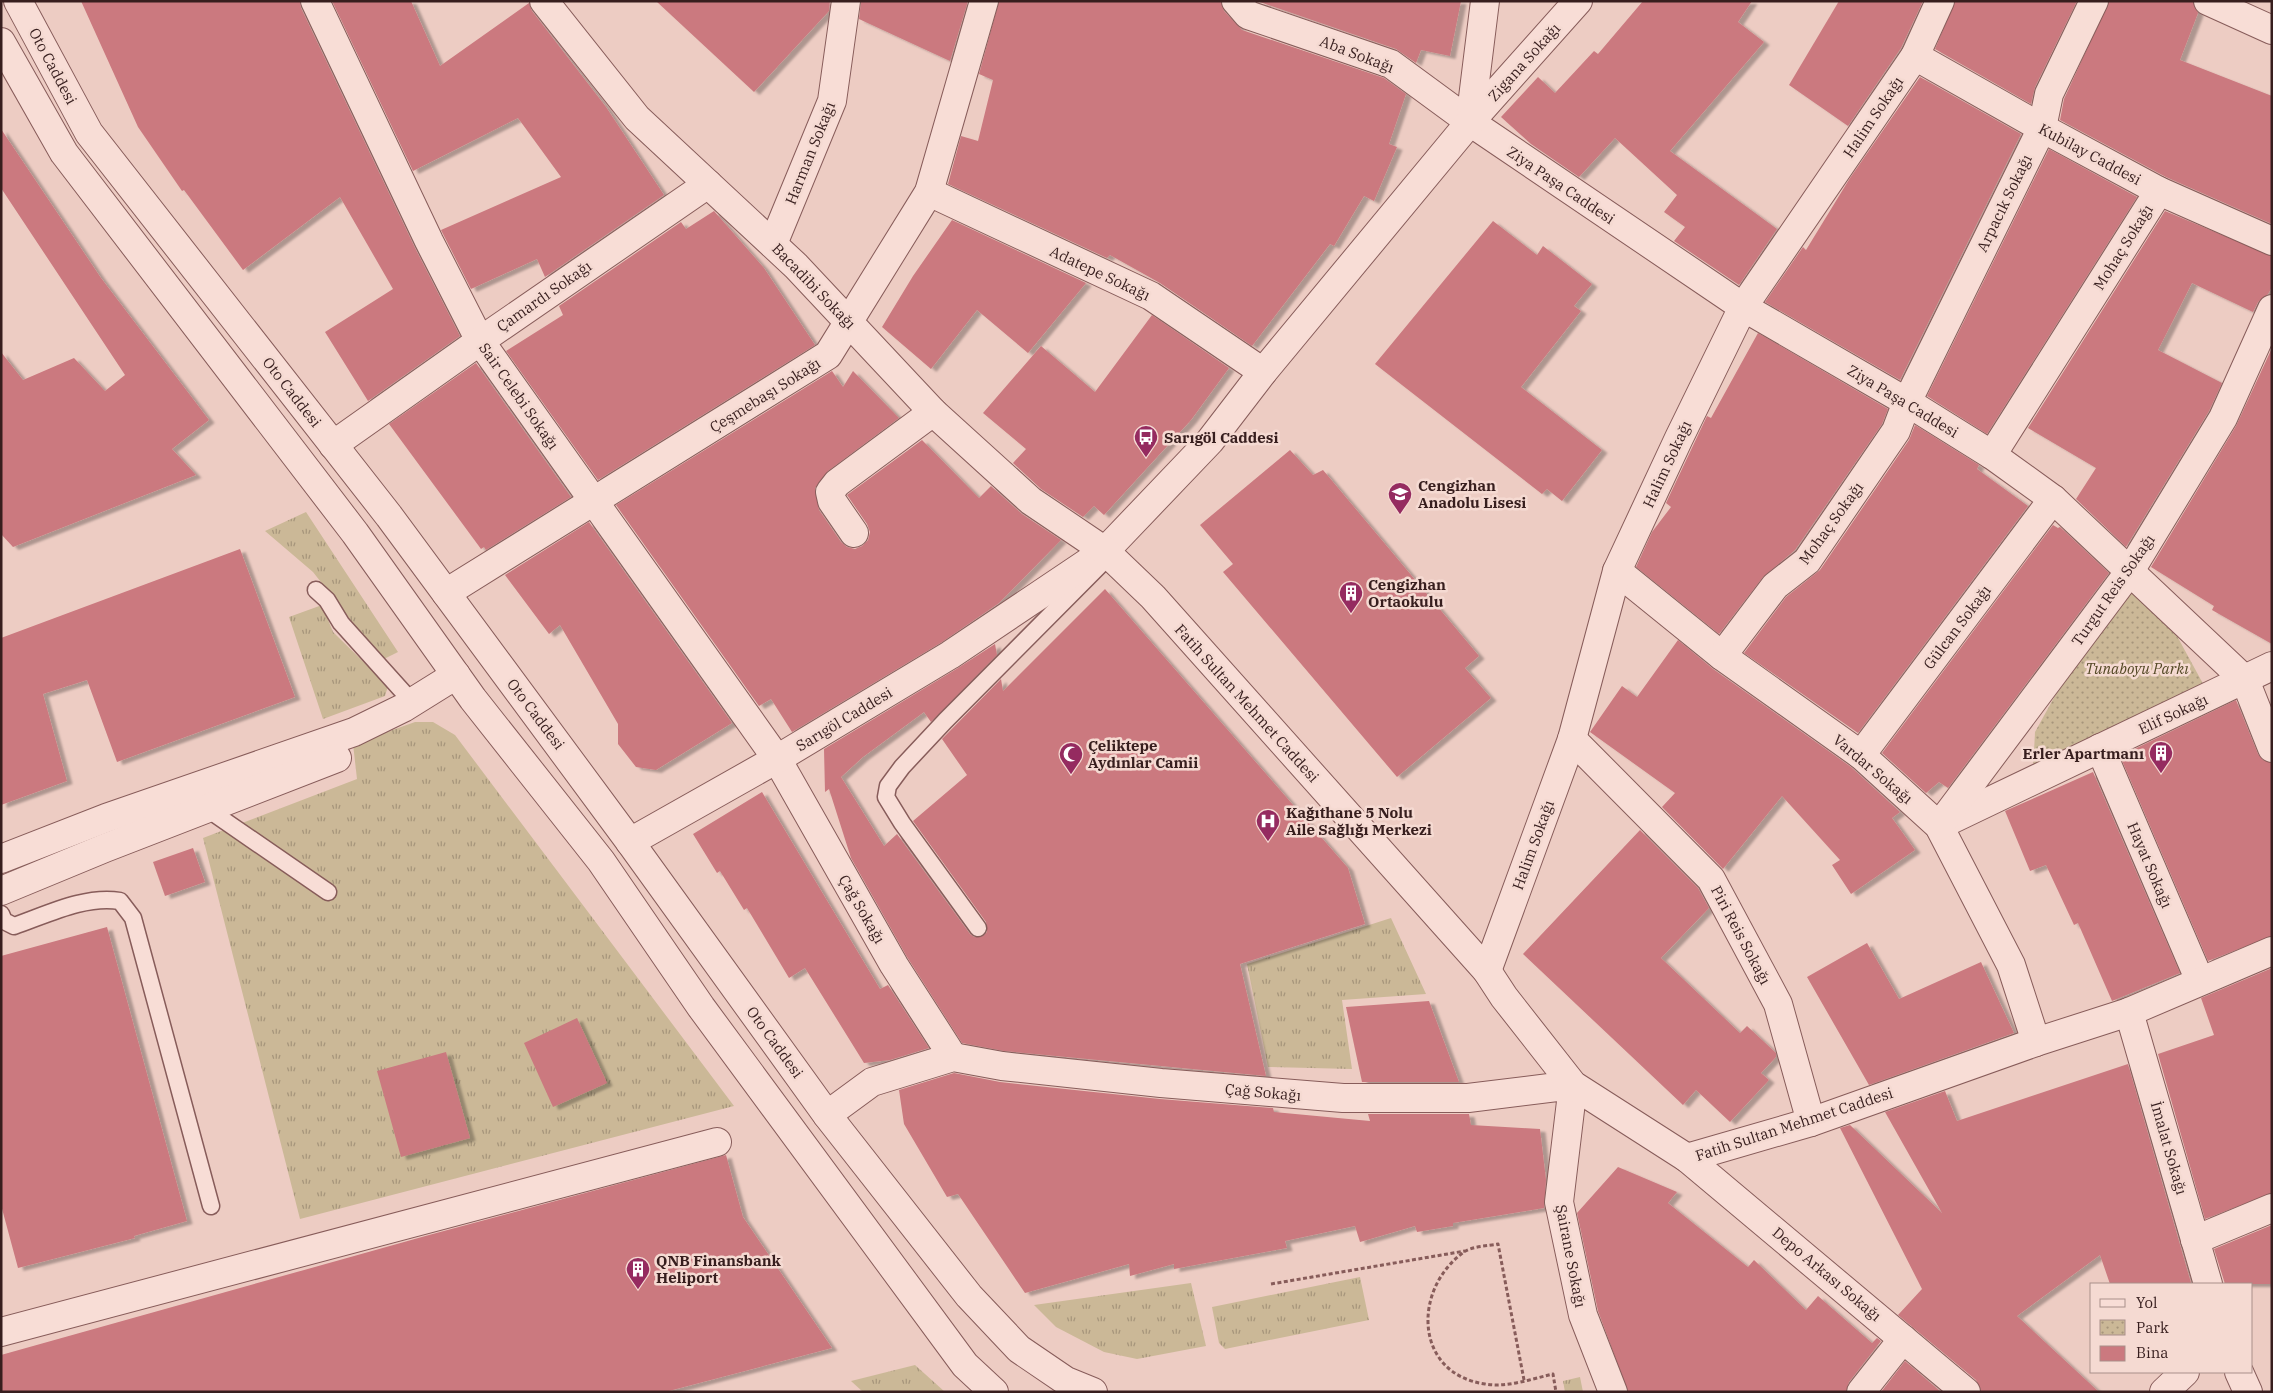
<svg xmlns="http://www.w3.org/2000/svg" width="2273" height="1393" font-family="'IBM Plex Serif',serif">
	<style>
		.grass { fill: url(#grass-tufts) }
		.park { fill: url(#park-dots) }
		.building { fill: #cb797f; filter: url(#shadow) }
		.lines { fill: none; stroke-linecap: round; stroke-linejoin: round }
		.service-casing { stroke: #875c5a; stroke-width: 19 }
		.minor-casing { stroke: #875c5a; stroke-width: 30 }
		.tertiary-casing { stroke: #875c5a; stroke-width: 30 }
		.path { stroke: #875c5a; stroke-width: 3; stroke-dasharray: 4 2.5; stroke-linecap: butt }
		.service { stroke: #f8ddd6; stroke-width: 16 }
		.minor { stroke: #f8ddd6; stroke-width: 28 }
		.tertiary { stroke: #f8ddd6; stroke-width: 28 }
		.labels { text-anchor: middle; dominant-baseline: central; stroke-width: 5; stroke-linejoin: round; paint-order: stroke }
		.street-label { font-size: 15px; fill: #371e1e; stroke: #f5dad2 }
		.poi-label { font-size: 15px; font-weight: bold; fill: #371e1e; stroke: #f5dad2; text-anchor: start }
		.park-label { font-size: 15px; font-style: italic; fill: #534825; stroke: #f5dad2 }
	</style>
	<defs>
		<pattern id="grass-tufts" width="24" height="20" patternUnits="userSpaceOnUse" patternTransform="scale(1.25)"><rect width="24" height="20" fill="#cbb897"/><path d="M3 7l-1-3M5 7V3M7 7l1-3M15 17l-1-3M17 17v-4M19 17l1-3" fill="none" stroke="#a6957b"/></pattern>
		<pattern id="park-dots" width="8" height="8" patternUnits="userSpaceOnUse" patternTransform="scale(1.25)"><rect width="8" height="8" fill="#cbb897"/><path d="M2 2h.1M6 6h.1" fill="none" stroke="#a6957b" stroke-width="1.8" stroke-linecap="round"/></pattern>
		<filter id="shadow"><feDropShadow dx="5.5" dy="3" stdDeviation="1" flood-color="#0004"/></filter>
	</defs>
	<rect width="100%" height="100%" fill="#edccc3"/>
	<!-- grass -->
	<g class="grass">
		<path d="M306 512 398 652 382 660 313 572 265 531Z"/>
		<path d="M322 605 333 632 388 686 385 696 323 719 289 617Z"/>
		<path d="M415 722H433L455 735 734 1106 300 1219 203 838 357 779 353 744Z"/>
		<path d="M1391 918 1426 994 1342 1000 1352 1069 1268 1067 1247 964Z"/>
		<path d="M1360 1277 1369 1320 1225 1349 1219 1343 1212 1307Z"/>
		<path d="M1191 1283 1206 1346 1137 1359 1104 1352 1056 1327 1034 1305Z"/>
		<path d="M915 1365 945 1392H863L851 1381Z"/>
		<path d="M1580 1377 1583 1392H1565L1563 1381Z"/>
	</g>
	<!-- park -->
	<path class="park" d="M2132 589 2177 636 2207 691 2033 771 2035 732 2056 694Z"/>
	<!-- building -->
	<g class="building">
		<path d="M81 1H300L301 8 415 248 460 336 368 401 325 332 393 289 340 197 243 270 184 190 182 191 138 127Z"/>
		<path d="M332 1H411L440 66 529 3 532 11 606 107 664 195 545 277 537 259 471 289 441 230 561 177 518 118 413 171Z"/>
		<path d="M656 1H830L829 11 754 92Z"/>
		<path d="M861 1H968L950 61 859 19Z"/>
		<path d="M999 1H1221L1224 11 1242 30 1384 78 1406 94 1389 144 1397 147 1374 201 1364 196 1334 246 1330 244 1252 346 1160 283 1110 255 1107 258 948 184 961 136 978 141 993 80 979 74Z"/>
		<path d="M1257 1H1461L1450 56 1421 50 1416 63 1396 49Z"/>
		<path d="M1643 1H1752L1738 22 1764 42 1670 151 1777 229 1739 285 1674 241 1685 227 1664 212 1677 195 1615 138 1579 177 1531 144 1501 117 1538 77 1555 93 1594 51 1598 54Z"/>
		<path d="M1839 1H1923L1901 48 1848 126 1789 85Z"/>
		<path d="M1955 1H2077L2035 87 2031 104 1935 49Z"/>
		<path d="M2109 1H2193L2198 13 2180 60 2272 96V224L2166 177 2060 120 2064 99Z"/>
		<path d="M1920 77 2021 134 1900 380 1765 302 1803 247 1806 250 1850 178Z"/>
		<path d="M1 129 101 278 209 420 172 449 196 475 13 547 1 534V352L23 380 74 358 105 391 125 375 1 188Z"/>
		<path d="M2049 149 2137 197 1987 434 1927 396Z"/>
		<path d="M714 211 764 268 815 345 598 480 506 351 563 315 559 306 681 222 686 229Z"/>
		<path d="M2165 211 2272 256V287L2268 294 2258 302 2253 312 2192 283 2158 350 2222 383 2209 411 2126 547 2076 499 2096 468 2028 428Z"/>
		<path d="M952 220 1086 283 1028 353 977 310 931 369 882 327 913 276Z"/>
		<path d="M1493 221 1537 255 1543 246 1592 284 1574 306 1581 311 1521 387 1602 450 1562 501 1547 489 1542 494 1375 364Z"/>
		<path d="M1152 315 1229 368 1191 420 1104 515 1094 506 1083 517 1041 489 1013 463 1026 449 983 413 1041 346 1095 392Z"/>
		<path d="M1758 333 1888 409 1882 424 1795 550 1763 577 1719 634 1636 567 1652 532 1671 507 1666 503 1707 416 1711 418Z"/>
		<path d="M2272 348V644L2212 610 2214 606 2151 567 2236 426Z"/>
		<path d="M476 363 571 497 486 550 484 547 481 549 389 424Z"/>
		<path d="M832 371 843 387 853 371 899 418 828 471 815 488 819 510 841 542 847 547 855 549 862 546 868 540 870 532 867 524 847 495 922 440 979 498 991 486 1022 514 1061 540 999 603 942 642 792 732 771 699 759 706 616 505Z"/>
		<path d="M1915 425 1979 465 1977 469 2028 506 1858 733 1744 653 1786 597 1820 570 1909 440Z"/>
		<path d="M1290 450 1313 475 1323 470 1479 656 1465 668 1491 698 1397 777 1223 572 1233 564 1200 525Z"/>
		<path d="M589 522 732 723 656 770 636 767 618 744V724L560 625 549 634 505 575Z"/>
		<path d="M2053 525 2058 528 2060 527 2109 573 1948 788 1939 782 1926 793 1882 753Z"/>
		<path d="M240 549 295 697 117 762 87 680 43 694 67 781 1 805V638Z"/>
		<path d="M1105 589 1348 868 1365 924 1240 964 1266 1076 1004 1051 962 1043 907 957 851 858 829 789 825 792 824 749 958 668 995 644 997 655 931 722 924 712 863 757 841 777 884 846 897 834 970 934 974 937 983 936 987 932 986 922 913 821 967 775 942 739 1001 679 1003 691Z"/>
		<path d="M1678 640 1713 669 1851 767 1900 812 1892 818 1915 850 1851 894 1832 865 1840 860 1782 796 1723 869 1662 807 1675 793 1590 732 1622 686 1637 697Z"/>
		<path d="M2236 700 2258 754 2263 760 2272 763V936L2208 961 2120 756Z"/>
		<path d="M2093 772 2180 973 2112 1001 2078 923 2074 925 2046 865 2030 871 2005 811Z"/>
		<path d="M762 792 880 989 888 985 929 1048 890 1060 864 1063 805 968 789 978 747 908 744 910 720 871 717 873 693 834Z"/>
		<path d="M1640 830 1698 888 1709 908 1661 958 1740 1033 1747 1026 1776 1053V1057L1761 1073 1769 1080 1730 1122 1696 1090 1683 1105 1523 954Z"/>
		<path d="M193 848 205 882 165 896 153 862Z"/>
		<path d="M107 927 187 1221 134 1236 135 1238 18 1268 1 1205V956Z"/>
		<path d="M1867 943 1899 999 1981 962 2014 1033 1869 1085 1807 977Z"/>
		<path d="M2272 968V1193L2205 1219 2158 1054 2214 1035 2201 998Z"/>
		<path d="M1429 1001 1459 1082H1362L1346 1007Z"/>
		<path d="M577 1018 607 1083 553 1107 524 1043Z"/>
		<path d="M446 1052 470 1138 401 1157 377 1071Z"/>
		<path d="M2128 1064 2191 1283 2110 1284 2100 1255 2017 1316 2099 1392H1981L1976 1380 1898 1315 1922 1289 1840 1128 1850 1125 1942 1213 1885 1112 1945 1091 1957 1121Z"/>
		<path d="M954 1073 1000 1082 1160 1099 1273 1108 1274 1112 1370 1121 1368 1114H1469L1471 1125 1540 1129 1546 1180 1544 1208 1453 1223V1226L1417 1232 1415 1226 1360 1242 1355 1226 1285 1241 1287 1248 1174 1269V1264L1130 1276 1129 1264 1025 1293 958 1194 947 1197 904 1124 899 1090Z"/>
		<path d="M726 1155 743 1217 832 1348 665 1392H1V1355L429 1235Z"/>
		<path d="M1618 1167 1677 1192 1668 1203 1748 1267 1754 1260 1806 1310 1818 1296 1872 1343 1877 1338 1881 1341 1849 1382 1846 1392H1628L1598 1311 1577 1213Z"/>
		<path d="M2272 1225V1284H2225L2214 1249Z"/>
		<path d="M1905 1361 1941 1392H1881Z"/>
	</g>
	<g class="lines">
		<!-- service casing -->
		<g class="service-casing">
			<g id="service">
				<path d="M316 590 327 600 341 623 413 703"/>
				<path d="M206 808 328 892"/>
				<path d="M1 914 4 921 14 926C46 915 85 895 120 901L133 918 211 1206"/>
				<path d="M978 928 902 823 886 797 888 786 902 767 945 721 1101 564"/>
			</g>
		</g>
		<!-- minor casing -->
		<g class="minor-casing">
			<g id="minor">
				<path d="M315 1 429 241 480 341 777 759 894 965 953 1057"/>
				<path d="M1236 1 1248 15 1391 64 1470 122 1743 307 1907 402 1992 455 2053 499 2245 680 2272 748"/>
				<path d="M2208 1 2272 30"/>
				<path d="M1915 56 2042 128 2159 191 2272 241"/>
				<path d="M1470 122 1485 1"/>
				<path d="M929 192 1151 296 1263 372"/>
				<path d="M773 244 832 101 846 1"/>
				<path d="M333 445 480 341 708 184"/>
				<path d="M1992 455 2159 191"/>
				<path d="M854 533 832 501 830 492 837 483 933 412"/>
				<path d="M1617 571 1722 656 1861 755 1939 826 2011 965 2036 1042"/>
				<path d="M446 593 828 355 929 192 984 1"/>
				<path d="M1722 656 1775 586 1807 561 1896 431 1907 402 2042 128 2049 94 2094 1"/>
				<path d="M1572 739 1711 879 1778 1004 1811 1122"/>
				<path d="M2100 748 2200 981"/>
				<path d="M1861 755 2053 499"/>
				<path d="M1942 824 2272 666"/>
				<path d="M1939 826 2130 571 2223 418 2272 309"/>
				<path d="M630 842 777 759 950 655 1105 551 1210 441 1263 372 1470 122 1578 1"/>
				<path d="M1 859 106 818 354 732 403 708 456 675"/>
				<path d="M1 891 105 848 337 758"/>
				<path d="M1487 971 1572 739 1617 571 1679 438 1743 307 1915 56 1940 1"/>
				<path d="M2129 1012 2208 1284"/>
				<path d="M827 1115 872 1082 953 1057 1002 1066 1161 1083 1343 1098H1468L1573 1085 1559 1202 1583 1315 1613 1392"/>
				<path d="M1687 1158 1811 1122 2036 1042 2129 1012 2272 951"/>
				<path d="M2195 1240 2272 1208"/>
				<path d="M1 1332 717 1142"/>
				<path d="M2239 1372 2248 1392"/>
				<path d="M1861 1392 1903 1339"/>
				<path d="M2164 1392 2185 1372"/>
			</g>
		</g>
		<!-- tertiary casing -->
		<g class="tertiary-casing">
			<g id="tertiary">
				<path d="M18 1 89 133 389 516 630 842 827 1115 969 1296 1019 1349 1066 1381 1093 1392"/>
				<path d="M544 1 637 118 796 266 933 412 1031 501 1105 551 1153 597 1487 971 1504 997 1573 1085 1687 1158 1966 1392"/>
				<path d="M1 42 64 153 355 533 473 699 601 861 701 1007 965 1365 994 1392"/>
			</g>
		</g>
		<!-- path -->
		<g class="path">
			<path d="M1271 1284 1465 1251"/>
			<path d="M1524 1380 1498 1244C1488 1246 1472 1246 1464 1252 1412 1289 1414 1374 1485 1384 1507 1388 1531 1379 1553 1374L1556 1392"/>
		</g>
		<!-- service -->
		<use href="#service" class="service"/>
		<!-- minor -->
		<use href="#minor" class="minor"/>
		<!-- tertiary -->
		<use href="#tertiary" class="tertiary"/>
	</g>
	<!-- icons -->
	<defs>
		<g id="bus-pin" transform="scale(1.25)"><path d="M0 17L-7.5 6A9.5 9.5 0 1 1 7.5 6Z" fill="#952b60" stroke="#f5dad2"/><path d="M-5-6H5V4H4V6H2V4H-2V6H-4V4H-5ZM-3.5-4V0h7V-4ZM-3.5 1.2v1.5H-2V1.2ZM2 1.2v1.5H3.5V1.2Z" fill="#fff"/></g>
		<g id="school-pin" transform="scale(1.25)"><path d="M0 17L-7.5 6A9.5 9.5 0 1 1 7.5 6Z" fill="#952b60" stroke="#f5dad2"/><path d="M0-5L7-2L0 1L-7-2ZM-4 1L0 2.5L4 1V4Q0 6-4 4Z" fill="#fff"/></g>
		<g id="building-pin" transform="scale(1.25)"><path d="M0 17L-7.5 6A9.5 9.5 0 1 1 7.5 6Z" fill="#952b60" stroke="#f5dad2"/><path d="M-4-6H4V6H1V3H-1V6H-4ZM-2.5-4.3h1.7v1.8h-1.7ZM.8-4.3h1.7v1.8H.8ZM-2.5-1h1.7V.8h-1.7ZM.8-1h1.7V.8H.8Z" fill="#fff"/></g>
		<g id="mosque-pin" transform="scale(1.25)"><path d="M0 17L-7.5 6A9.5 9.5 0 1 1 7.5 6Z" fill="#952b60" stroke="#f5dad2"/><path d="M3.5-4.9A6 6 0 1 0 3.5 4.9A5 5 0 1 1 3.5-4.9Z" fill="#fff"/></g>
		<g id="hospital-pin" transform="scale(1.25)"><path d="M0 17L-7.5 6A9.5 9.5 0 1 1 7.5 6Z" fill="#952b60" stroke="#f5dad2"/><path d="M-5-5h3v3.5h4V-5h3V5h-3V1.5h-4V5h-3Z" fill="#fff"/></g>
	</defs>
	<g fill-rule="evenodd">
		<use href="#bus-pin" x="1146" y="437"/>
		<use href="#school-pin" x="1400" y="494"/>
		<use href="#building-pin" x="1351" y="593"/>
		<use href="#building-pin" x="2161" y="753"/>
		<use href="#mosque-pin" x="1071" y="754"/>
		<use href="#hospital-pin" x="1268" y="821"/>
		<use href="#building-pin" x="638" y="1269"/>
	</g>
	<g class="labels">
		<!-- street labels -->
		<g class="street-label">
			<text transform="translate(1357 54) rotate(21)">Aba Sokağı</text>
			<text transform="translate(1524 62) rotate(-48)">Zigana Sokağı</text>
			<text transform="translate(53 66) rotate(62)">Oto Caddesi</text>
			<text transform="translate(1873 117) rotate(-56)">Halim Sokağı</text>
			<text transform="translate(810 153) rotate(-68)">Harman Sokağı</text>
			<text transform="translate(2090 154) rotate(28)">Kubilay Caddesi</text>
			<text transform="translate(1561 185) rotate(34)">Ziya Paşa Caddesi</text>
			<text transform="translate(2004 203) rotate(-64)">Arpacık Sokağı</text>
			<text transform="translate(2123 247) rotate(-58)">Mohaç Sokağı</text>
			<text transform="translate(1100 273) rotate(25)">Adatepe Sokağı</text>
			<text transform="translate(814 286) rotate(46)">Bacadibi Sokağı</text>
			<text transform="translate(544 296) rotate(-35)">Çamardı Sokağı</text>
			<text transform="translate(292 392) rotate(52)">Oto Caddesi</text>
			<text transform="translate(765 395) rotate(-32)">Çeşmebaşı Sokağı</text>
			<text transform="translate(519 396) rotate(55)">Sair Celebi Sokağı</text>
			<text transform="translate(1903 401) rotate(31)">Ziya Paşa Caddesi</text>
			<text transform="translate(1667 464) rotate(-65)">Halim Sokağı</text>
			<text transform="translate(1831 523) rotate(-54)">Mohaç Sokağı</text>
			<text transform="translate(2113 590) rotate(-55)">Turgut Reis Sokağı</text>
			<text transform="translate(1957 627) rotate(-53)">Gülcan Sokağı</text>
			<text transform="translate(1247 703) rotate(48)">Fatih Sultan Mehmet Caddesi</text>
			<text transform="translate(536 714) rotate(53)">Oto Caddesi</text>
			<text transform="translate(2173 714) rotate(-25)">Elif Sokağı</text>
			<text transform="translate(844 719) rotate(-31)">Sarıgöl Caddesi</text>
			<text transform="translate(1873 769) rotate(40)">Vardar Sokağı</text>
			<text transform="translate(1533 845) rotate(-70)">Halim Sokağı</text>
			<text transform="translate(2150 865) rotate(67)">Hayat Sokağı</text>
			<text transform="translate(862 909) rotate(60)">Çağ Sokağı</text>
			<text transform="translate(1741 935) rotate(62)">Piri Reis Sokağı</text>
			<text transform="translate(775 1042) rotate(54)">Oto Caddesi</text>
			<text transform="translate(1263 1092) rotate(5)">Çağ Sokağı</text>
			<text transform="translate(1794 1124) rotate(-18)">Fatih Sultan Mehmet Caddesi</text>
			<text transform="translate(2169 1148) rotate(74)">İmalat Sokağı</text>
			<text transform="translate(1571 1256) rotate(79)">Şairane Sokağı</text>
			<text transform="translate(1827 1274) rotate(40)">Depo Arkası Sokağı</text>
		</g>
		<!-- poi labels -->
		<g class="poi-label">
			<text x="1164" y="437">Sarıgöl Caddesi</text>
			<text x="1418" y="485">Cengizhan<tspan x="1418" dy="17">Anadolu Lisesi</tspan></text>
			<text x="1368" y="584">Cengizhan<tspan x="1368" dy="17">Ortaokulu</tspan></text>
			<text x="1088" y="745">Çeliktepe<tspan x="1088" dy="17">Aydınlar Camii</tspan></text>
			<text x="2144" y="753" text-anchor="end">Erler Apartmanı</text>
			<text x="1286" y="812">Kağıthane 5 Nolu<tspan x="1286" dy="17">Aile Sağlığı Merkezi</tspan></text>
			<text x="656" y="1260">QNB Finansbank<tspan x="656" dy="17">Heliport</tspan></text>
		</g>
		<!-- park labels -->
		<g class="park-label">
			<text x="2137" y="668">Tunaboyu Parkı</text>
		</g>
	</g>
	<!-- border -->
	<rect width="2273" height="1393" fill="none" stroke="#371e1e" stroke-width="5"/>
	<!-- legend -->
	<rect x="2090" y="1283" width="162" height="90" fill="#f5dad2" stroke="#a98f8a"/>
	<rect x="2100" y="1299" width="25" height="8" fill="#f8ddd6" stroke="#a98f8a"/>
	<text x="2136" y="1308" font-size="15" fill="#371e1e">Yol</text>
	<rect x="2100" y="1320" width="25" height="15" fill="url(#park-dots)" stroke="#a98f8a"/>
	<text x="2136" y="1333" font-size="15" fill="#371e1e">Park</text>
	<rect x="2100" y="1346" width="25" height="15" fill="#cb797f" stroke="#a98f8a"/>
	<text x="2136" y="1358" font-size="15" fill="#371e1e">Bina</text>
</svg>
